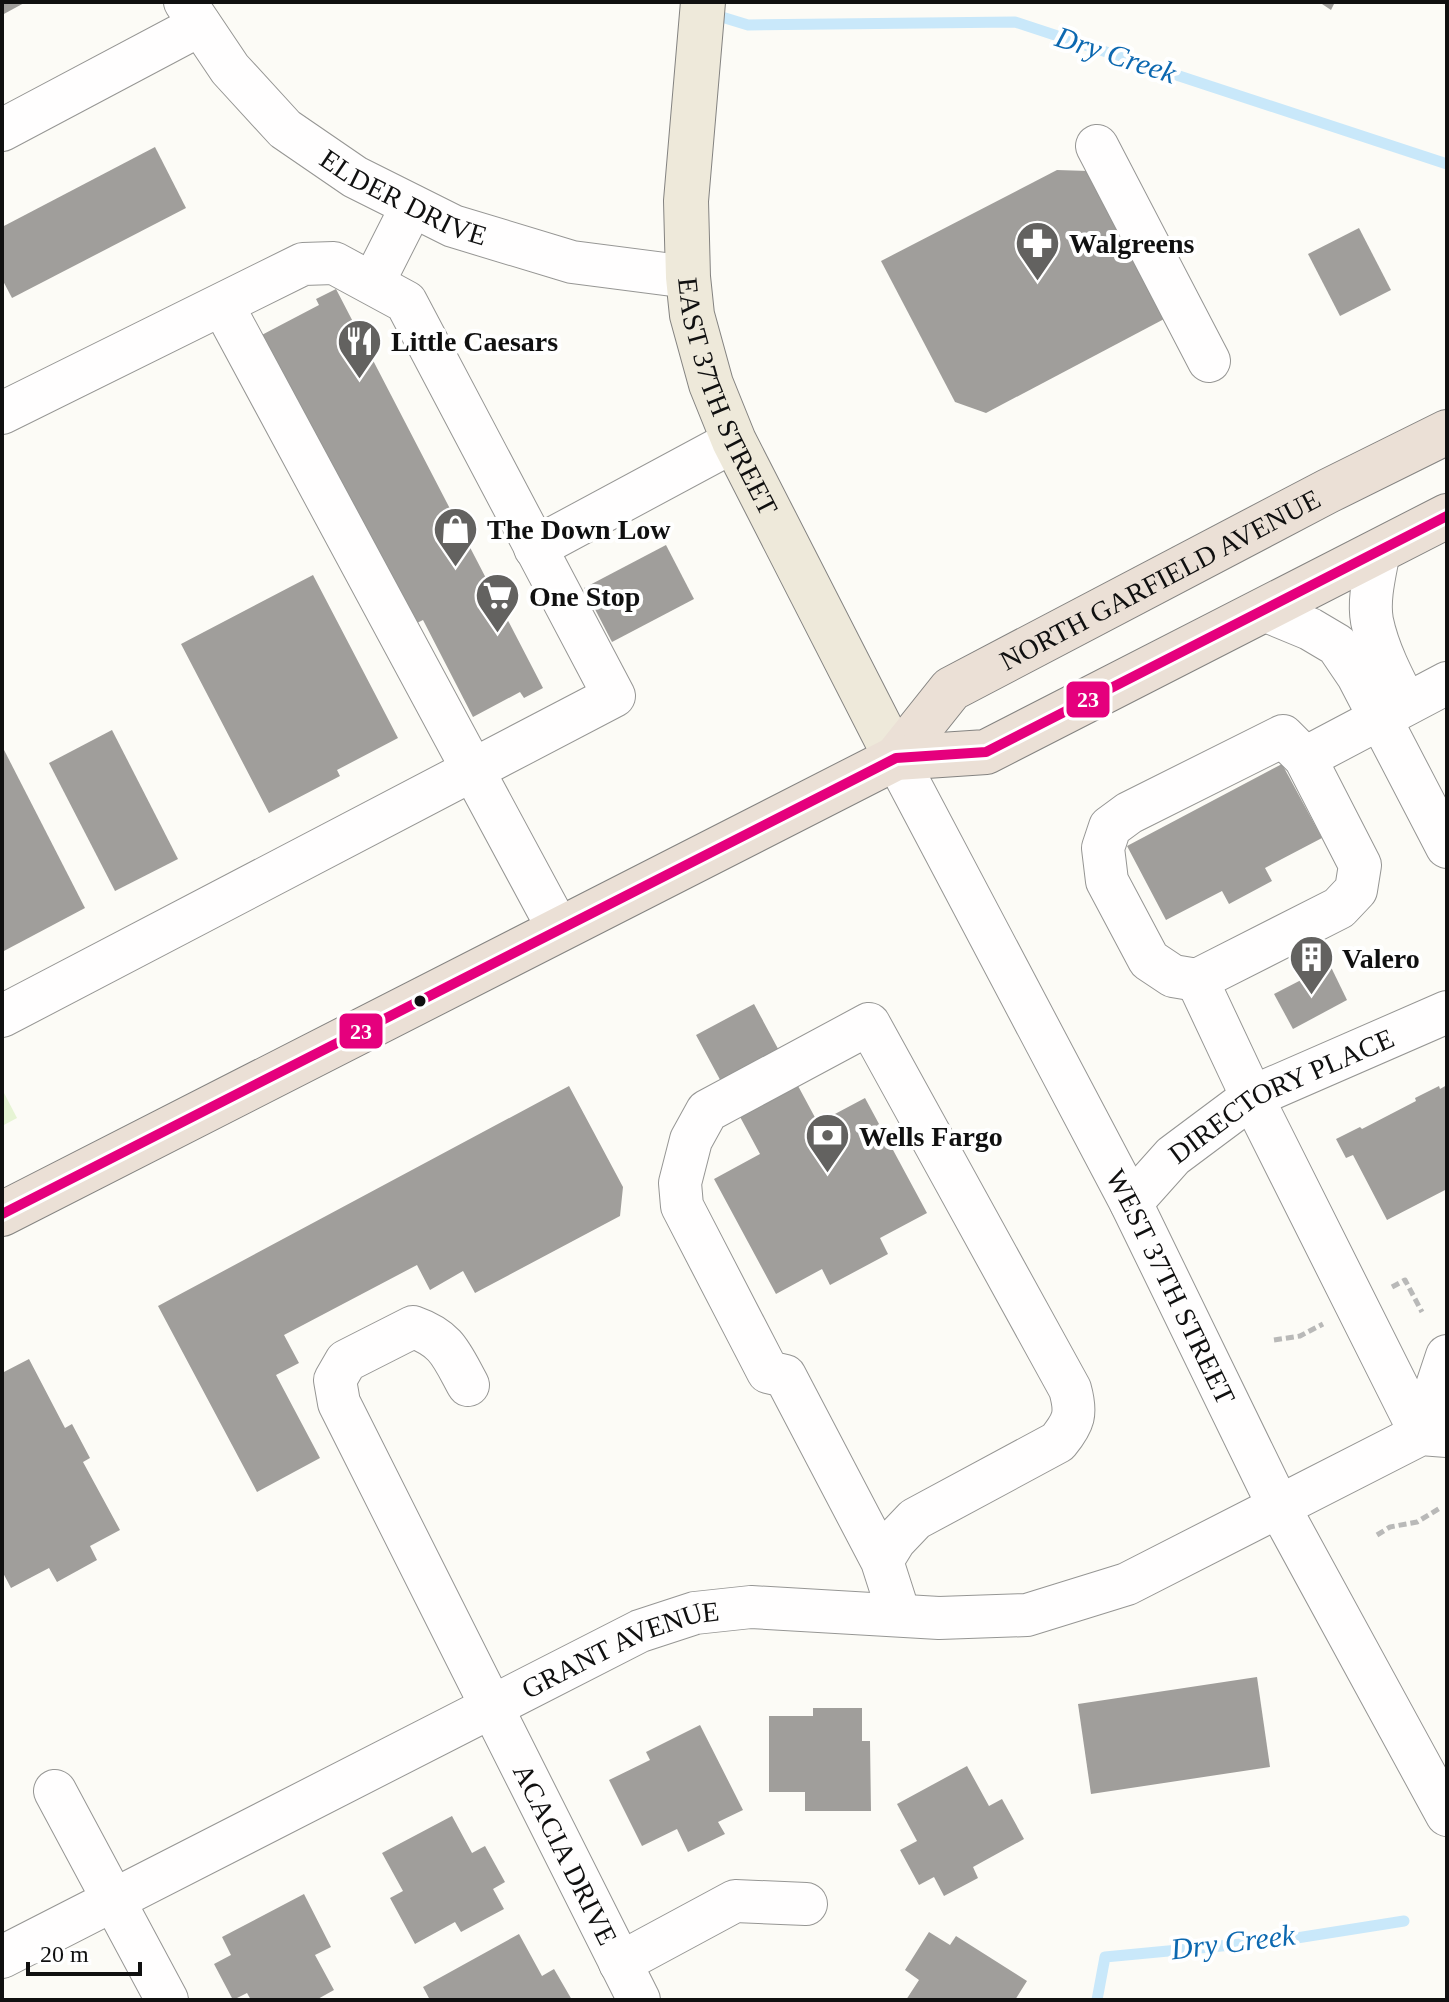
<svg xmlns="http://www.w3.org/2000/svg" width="1449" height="2002" viewBox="0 0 1449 2002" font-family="'Times New Roman',serif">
	<rect width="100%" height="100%" fill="#fcfbf6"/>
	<path fill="#e6f4d4" d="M2 1089 17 1118 2 1126Z"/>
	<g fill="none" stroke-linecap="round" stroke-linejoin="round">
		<g stroke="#c9e8fa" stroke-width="11">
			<path d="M712 14 748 25 1015 22 1447 164"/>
			<path d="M1097 2000 1105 1957 1284 1940 1404 1921"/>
		</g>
	</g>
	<g fill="#a09e9b">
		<path d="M2 2H26L2 15Z"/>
		<path d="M1319 2H1335L1331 10Z"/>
		<path d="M155 147 186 208 12 298 2 279V227Z"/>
		<path d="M1057 170 1089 171 1166 318 986 413 955 402 881 261Z"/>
		<path d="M1359 228 1391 290 1340 316 1308 254Z"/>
		<path d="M336 289 543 688 524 698 520 692 473 717 423 620 407 628 256 338 319 305 316 299Z"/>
		<path d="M666 545 694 599 612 642 584 588Z"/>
		<path d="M313 575 398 738 337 770 340 776 269 813 181 644Z"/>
		<path d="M112 730 178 859 115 891 49 763Z"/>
		<path d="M2 746 85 908 2 952Z"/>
		<path d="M1282 764 1322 838 1265 868 1272 881 1229 904 1222 891 1166 920 1127 846Z"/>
		<path d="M1330 965 1347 1000 1293 1029 1274 994Z"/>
		<path d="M754 1004 818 1123 865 1098 927 1213 880 1238 888 1254 830 1285 822 1269 776 1294 714 1179 760 1154 696 1035Z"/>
		<path d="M1447 1085V1189L1387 1220 1353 1155 1346 1158 1336 1139 1360 1127 1362 1129 1416 1101 1415 1098 1439 1086 1440 1089Z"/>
		<path d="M569 1086 623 1187 620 1216 475 1293 463 1271 430 1290 417 1265 284 1335 299 1363 276 1375 320 1458 257 1492 158 1306Z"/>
		<path d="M29 1359 65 1428 72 1424 90 1458 83 1462 120 1530 90 1546 97 1560 57 1582 49 1568 11 1588 2 1571V1373Z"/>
		<path d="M1257 1677 1270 1767 1091 1794 1078 1704Z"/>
		<path d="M813 1708H862V1741H870L871 1811H805V1792H769V1716H813Z"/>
		<path d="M700 1725 743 1810 718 1822 725 1834 688 1852 677 1829 642 1846 609 1780 650 1760 646 1752Z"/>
		<path d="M967 1766 989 1806 1002 1799 1024 1839 973 1867 978 1878 944 1896 934 1877 919 1885 900 1850 917 1841 897 1804Z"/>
		<path d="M452 1816 472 1853 485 1846 505 1882 493 1889 504 1909 461 1932 455 1922 415 1944 390 1898 403 1891 382 1853Z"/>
		<path d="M304 1894 331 1947 315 1955 334 1990 316 2000H251L247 1993 233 2000 214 1964 231 1955 222 1937Z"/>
		<path d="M929 1932 950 1945 956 1936 1027 1981 1015 2000H906L919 1980 905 1970Z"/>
		<path d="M519 1934 542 1976 554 1969 572 2000H430L423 1987Z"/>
	</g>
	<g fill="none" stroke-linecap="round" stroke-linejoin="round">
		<defs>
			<g id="minor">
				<path id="s1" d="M185 2 230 69 285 129 355 177 453 226 572 262 688 277"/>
				<path d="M2 130 200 25"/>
				<path d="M1097 146 1209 361"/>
				<path d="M373 283 412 206"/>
				<path d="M223 306 559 930"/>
				<path d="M2 413 303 264 334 263 406 302 614 696 2 1016"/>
				<path d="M535 548 734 441"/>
				<path d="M1379 551C1375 573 1368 599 1372 621 1378 650 1392 677 1406 704"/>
				<path d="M1264 610 1310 629 1337 645 1358 676 1447 847"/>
				<path d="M1283 736 1305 758 1360 865 1356 890 1339 908 1197 980 1173 976 1149 960 1107 881 1103 848 1110 827 1129 813Z"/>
				<path id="s2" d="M896 758 1131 1203 1279 1507 1447 1815"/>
				<path d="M1305 758 1447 683"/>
				<path d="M1197 980 1252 1097 1421 1434"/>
				<path id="s3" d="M1131 1203 1173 1156 1252 1097 1447 1012"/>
				<path id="s4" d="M468 1385C451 1354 447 1339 413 1327L346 1361 335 1380 339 1403 639 2000"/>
				<path d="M1421 1434 1447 1356"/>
				<path d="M882 1561 895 1540 915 1519 1058 1442C1074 1422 1077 1414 1070 1389L869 1024 707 1111 691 1140 680 1183 682 1206 768 1372 785 1376 882 1561 899 1614"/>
				<path d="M55 1791 167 2000"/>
				<path id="s5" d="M2 1957 640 1631 695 1613 751 1607 939 1618 1027 1615 1127 1584 1421 1434 1447 1436"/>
				<path d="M620 1963 735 1901 806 1904"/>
			</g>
			<g id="major">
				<path id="s6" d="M703 2 686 201 688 277 692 315 711 384 734 441 896 758"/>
			</g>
			<g id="highway">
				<path id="s7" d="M896 758 951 689 1328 491 1447 432"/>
				<path d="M2 1214 896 758 986 752 1447 516"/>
			</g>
		</defs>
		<use href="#minor" stroke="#969694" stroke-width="44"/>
		<use href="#major" stroke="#848381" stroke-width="46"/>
		<use href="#highway" stroke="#848381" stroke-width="46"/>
		<g stroke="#b9b9b8" stroke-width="5" stroke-dasharray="8 4" stroke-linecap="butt">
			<path d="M1392 1287 1405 1280 1422 1312"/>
			<path d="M1274 1340 1300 1336 1323 1324"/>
			<path d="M1377 1535 1390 1527 1417 1522 1440 1508"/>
		</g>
		<use href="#minor" stroke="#fffefe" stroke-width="42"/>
		<use href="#major" stroke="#eee9da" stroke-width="44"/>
		<use href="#highway" stroke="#ebe0d6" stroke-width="44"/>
		<defs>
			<path id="bus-1" d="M2 1214 896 758 986 752 1447 516"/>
		</defs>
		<use href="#bus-1" stroke="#fff" stroke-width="16"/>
		<use href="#bus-1" stroke="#e5007d" stroke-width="10"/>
	</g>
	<defs>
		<symbol id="pharmacy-pin" viewBox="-11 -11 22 30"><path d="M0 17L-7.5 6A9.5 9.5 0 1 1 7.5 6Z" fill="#636260" stroke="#fff"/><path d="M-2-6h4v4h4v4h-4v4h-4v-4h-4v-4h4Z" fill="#fff"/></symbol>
		<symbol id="restaurant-pin" viewBox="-11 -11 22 30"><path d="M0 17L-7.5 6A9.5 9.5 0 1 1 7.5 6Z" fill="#636260" stroke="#fff"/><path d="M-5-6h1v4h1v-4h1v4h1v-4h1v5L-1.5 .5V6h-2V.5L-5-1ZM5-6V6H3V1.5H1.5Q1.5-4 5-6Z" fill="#fff"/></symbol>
		<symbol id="shop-pin" viewBox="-11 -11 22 30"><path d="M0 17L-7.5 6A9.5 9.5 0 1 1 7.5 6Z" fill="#636260" stroke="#fff"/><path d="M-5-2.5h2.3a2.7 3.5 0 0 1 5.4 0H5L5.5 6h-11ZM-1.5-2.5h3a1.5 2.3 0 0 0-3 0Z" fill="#fff"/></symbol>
		<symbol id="supermarket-pin" viewBox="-11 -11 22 30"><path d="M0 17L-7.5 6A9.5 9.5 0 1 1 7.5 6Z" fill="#636260" stroke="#fff"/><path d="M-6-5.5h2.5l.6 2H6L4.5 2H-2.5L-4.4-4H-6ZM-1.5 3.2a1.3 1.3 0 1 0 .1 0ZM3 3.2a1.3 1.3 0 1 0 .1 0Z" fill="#fff"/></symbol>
		<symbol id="building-pin" viewBox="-11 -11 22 30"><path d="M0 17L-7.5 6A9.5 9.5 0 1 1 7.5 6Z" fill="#636260" stroke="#fff"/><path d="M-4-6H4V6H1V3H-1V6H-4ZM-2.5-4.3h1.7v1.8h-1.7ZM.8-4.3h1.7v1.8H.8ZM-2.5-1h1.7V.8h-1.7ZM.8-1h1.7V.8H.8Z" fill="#fff"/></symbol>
		<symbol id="bank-pin" viewBox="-11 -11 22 30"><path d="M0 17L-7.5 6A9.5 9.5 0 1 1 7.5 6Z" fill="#636260" stroke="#fff"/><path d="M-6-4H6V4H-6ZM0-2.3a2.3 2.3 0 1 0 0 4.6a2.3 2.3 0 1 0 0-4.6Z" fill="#fff"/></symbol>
	</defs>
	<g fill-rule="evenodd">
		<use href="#pharmacy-pin" x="1012" y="218" width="51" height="69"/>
		<use href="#restaurant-pin" x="334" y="316" width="51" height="69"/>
		<use href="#shop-pin" x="430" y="504" width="51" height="69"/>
		<use href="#supermarket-pin" x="472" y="570" width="51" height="69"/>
		<use href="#building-pin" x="1286" y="932" width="51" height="69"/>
		<use href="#bank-pin" x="802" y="1110" width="51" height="69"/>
	</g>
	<circle fill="#101010" stroke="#fff" stroke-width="3" cx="420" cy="1001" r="7"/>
	<g text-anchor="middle" stroke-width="8" stroke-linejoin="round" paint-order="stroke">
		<g font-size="28" fill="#101010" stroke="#fff">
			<text dy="10" stroke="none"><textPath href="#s1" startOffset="300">ELDER DRIVE</textPath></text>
			<text dy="10" stroke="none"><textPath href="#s6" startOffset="402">EAST 37TH STREET</textPath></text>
			<text dy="10" stroke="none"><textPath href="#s7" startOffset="324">NORTH GARFIELD AVENUE</textPath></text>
			<text dy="10" stroke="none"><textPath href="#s3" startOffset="188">DIRECTORY PLACE</textPath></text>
			<text dy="10" stroke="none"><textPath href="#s2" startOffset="596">WEST 37TH STREET</textPath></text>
			<text dy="10" stroke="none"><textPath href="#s5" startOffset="692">GRANT AVENUE</textPath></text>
			<text dy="10" stroke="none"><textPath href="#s4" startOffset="708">ACACIA DRIVE</textPath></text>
		</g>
		<g font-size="28" font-weight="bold" fill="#101010" stroke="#fff" text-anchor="start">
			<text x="1069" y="253">Walgreens</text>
			<text x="391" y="351">Little Caesars</text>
			<text x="487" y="539">The Down Low</text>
			<text x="529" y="606">One Stop</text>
			<text x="1342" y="968">Valero</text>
			<text x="859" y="1146">Wells Fargo</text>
		</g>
		<g font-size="30" font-style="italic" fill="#0c68b0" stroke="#fff">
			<text transform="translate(1116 55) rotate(18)" y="10">Dry Creek</text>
			<text transform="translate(1233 1942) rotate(-7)" y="10">Dry Creek</text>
		</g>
	</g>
	<g stroke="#fff" stroke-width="3">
		<rect x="1065" y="680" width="46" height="39" rx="8" fill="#e5007d"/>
		<rect x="338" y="1012" width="46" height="38" rx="8" fill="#e5007d"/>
	</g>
	<g font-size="22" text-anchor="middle" font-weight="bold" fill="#fff">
		<text x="1088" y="707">23</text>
		<text x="361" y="1039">23</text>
	</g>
	<rect width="1449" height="2002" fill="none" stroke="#101010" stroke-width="8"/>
	<path d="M28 1962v12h112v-12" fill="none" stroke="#101010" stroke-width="4"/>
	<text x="40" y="1962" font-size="24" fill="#101010" stroke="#ffffff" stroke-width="6" paint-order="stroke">20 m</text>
</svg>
